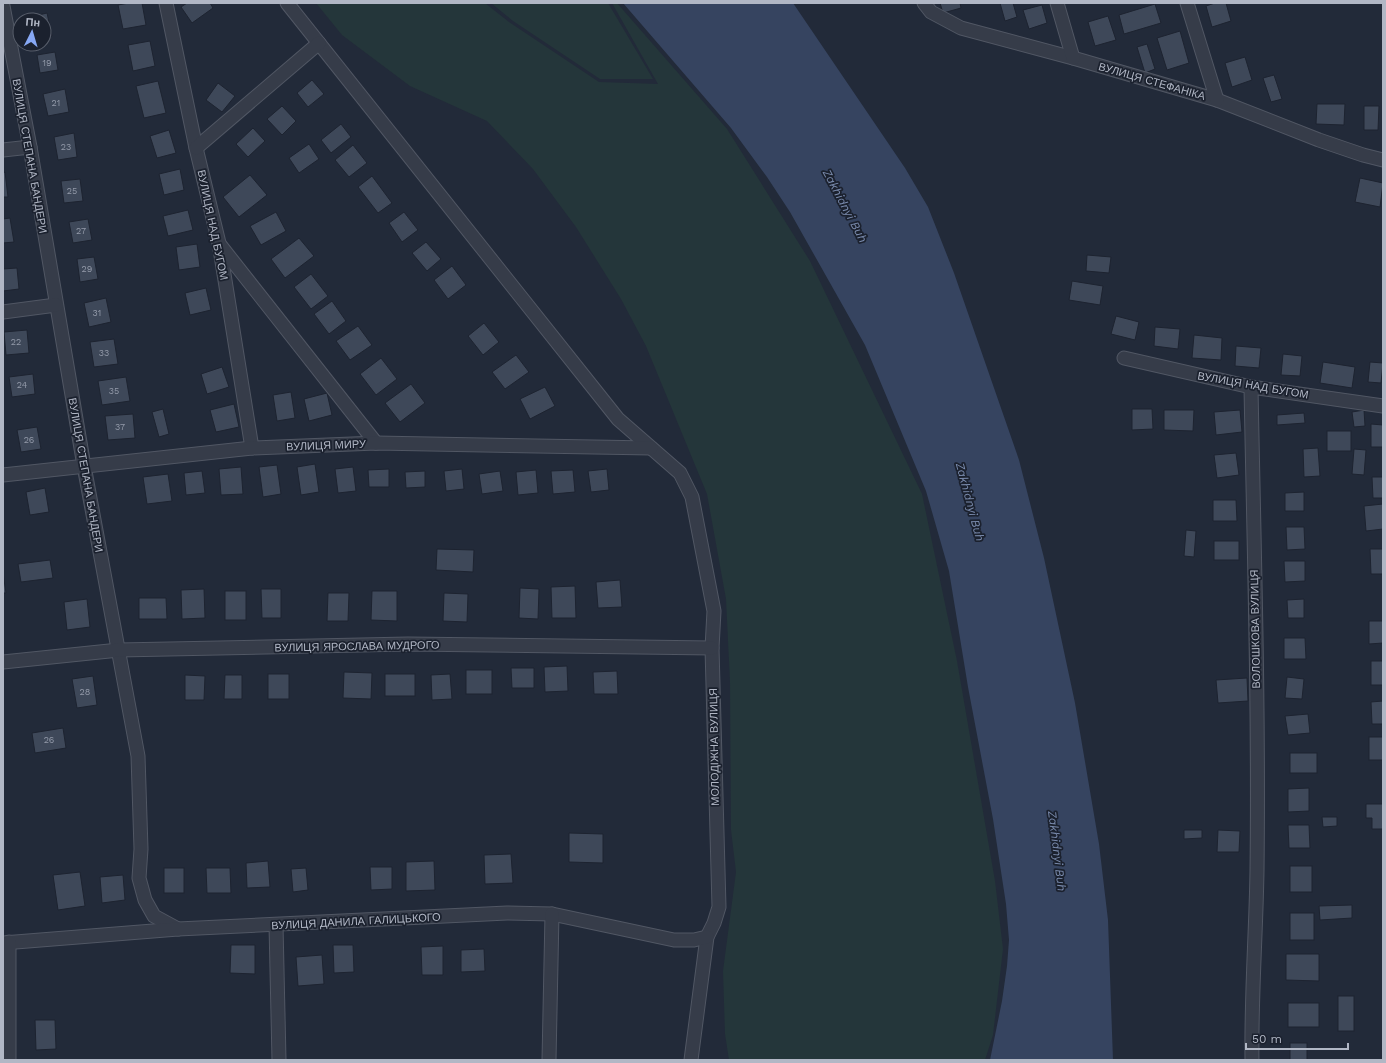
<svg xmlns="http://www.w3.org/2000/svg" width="1386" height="1063" viewBox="0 0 1386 1063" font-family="'Work Sans',sans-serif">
	<rect width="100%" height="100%" fill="#222a39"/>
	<g fill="#24363a">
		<path d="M316 3H485L509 22 599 82 658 84 612 3H617L727 129 810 261 922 494 957 661 995 881 1003 949 993 1035 985 1060H729L725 1034 723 971 736 872 731 830 730 682 726 599 707 494 646 346 621 299 576 227 533 169 487 121 410 86 342 35Z"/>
		<path d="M491 3H608L653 79H600L513 21Z"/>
	</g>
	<path fill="#364460" d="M623 3H793L905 168 928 207 954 273 1019 460 1044 558 1075 703 1099 844 1108 920 1113 1060H990L1002 1001 1007 966 1009 940 1006 904 993 819 968 687 949 571 926 491 865 345 790 212 767 177 731 128Z"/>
	<g fill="#3e4859" stroke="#1d2330">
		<path d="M129 3H142L146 25 123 29 118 5Z"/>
		<path d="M187 3H210L213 8 192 23 181 7Z"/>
		<path d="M940 3H960L961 8 943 13Z"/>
		<path d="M1000 3H1013L1017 17 1005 21Z"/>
		<path d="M1215 3H1226L1231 21 1212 27 1206 6Z"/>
		<path d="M1155 4 1161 23 1124 34 1119 15Z"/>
		<path d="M1042 5 1047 23 1029 29 1023 10Z"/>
		<path d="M47 13 52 36 44 37V20H30V17Z"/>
		<path d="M1108 16 1116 40 1095 46 1088 22Z"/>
		<path d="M1180 31 1189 63 1167 70 1157 38Z"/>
		<path d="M150 41 155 66 133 71 128 45Z"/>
		<path d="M1147 44 1155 69 1145 73 1137 47Z"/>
		<path d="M55 52 58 70 40 73 37 55Z"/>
		<path d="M1245 57 1252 80 1232 87 1225 63Z"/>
		<path d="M1274 75 1282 99 1271 102 1263 78Z"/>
		<path d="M312 80 324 94 308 107 297 93Z"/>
		<path d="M158 81 166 113 144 118 136 86Z"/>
		<path d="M218 83 235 96 222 112 206 100Z"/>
		<path d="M65 89 69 112 48 116 43 94Z"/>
		<path d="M1317 104H1345L1344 125 1316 124Z"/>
		<path d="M282 106 296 121 282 135 267 119Z"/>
		<path d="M1364 106H1379L1378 130H1364Z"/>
		<path d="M341 124 351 137 331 153 321 140Z"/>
		<path d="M253 128 265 141 248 157 236 144Z"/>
		<path d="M169 130 176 153 157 158 150 136Z"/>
		<path d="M74 133 77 157 58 160 54 137Z"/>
		<path d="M309 144 319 159 299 173 289 158Z"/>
		<path d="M353 145 367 163 349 177 335 160Z"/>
		<path d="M180 169 184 190 164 195 159 174Z"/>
		<path d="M5 172 8 197H3V173Z"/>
		<path d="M250 175 267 195 239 217 223 197Z"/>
		<path d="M372 176 392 203 378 213 358 187Z"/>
		<path d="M1360 178 1383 183 1380 207 1355 202Z"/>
		<path d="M80 179 83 201 64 203 61 181Z"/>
		<path d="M188 210 193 230 168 236 163 216Z"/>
		<path d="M276 212 286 231 261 245 250 226Z"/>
		<path d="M404 212 418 230 402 242 389 223Z"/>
		<path d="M10 218 14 242 3 243V219Z"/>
		<path d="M88 219 92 240 73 243 69 222Z"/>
		<path d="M299 238 314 256 285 278 271 259Z"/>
		<path d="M426 242 441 259 427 271 412 253Z"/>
		<path d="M197 244 200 267 179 270 176 247Z"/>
		<path d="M1087 255 1111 257 1109 273 1086 271Z"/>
		<path d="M94 257 98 279 80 282 77 259Z"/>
		<path d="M452 266 466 285 448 299 434 280Z"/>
		<path d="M17 268 19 289 3 291V269Z"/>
		<path d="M311 274 328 296 311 309 294 287Z"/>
		<path d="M1072 281 1103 286 1100 305 1069 300Z"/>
		<path d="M206 288 211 310 190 315 185 293Z"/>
		<path d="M106 298 111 322 89 327 84 303Z"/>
		<path d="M332 301 346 321 329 334 314 314Z"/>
		<path d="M1116 316 1139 322 1135 340 1111 334Z"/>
		<path d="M484 323 499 342 483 355 468 336Z"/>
		<path d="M358 326 372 345 350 360 336 341Z"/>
		<path d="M1155 327 1180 329 1178 349 1154 346Z"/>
		<path d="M27 330 29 353 6 355 4 332Z"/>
		<path d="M1194 335 1222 338 1221 360 1192 358Z"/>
		<path d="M114 339 118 364 94 367 90 342Z"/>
		<path d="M1236 346 1261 348 1259 368 1235 366Z"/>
		<path d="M1283 354 1302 356 1300 376 1281 375Z"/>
		<path d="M516 355 529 372 505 389 492 372Z"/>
		<path d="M381 358 397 379 376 395 360 374Z"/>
		<path d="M1323 362 1355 367 1352 388 1320 383Z"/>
		<path d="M1370 362 1383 363 1381 383 1368 382Z"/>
		<path d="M222 367 229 387 207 394 201 374Z"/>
		<path d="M33 374 35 394 12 397 9 377Z"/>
		<path d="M126 377 130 401 102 405 98 381Z"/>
		<path d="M411 384 425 403 400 422 385 403Z"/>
		<path d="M545 387 555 406 530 419 520 399Z"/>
		<path d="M291 392 295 418 277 421 273 395Z"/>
		<path d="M327 393 332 415 309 421 304 399Z"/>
		<path d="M234 404 239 427 216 432 210 410Z"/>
		<path d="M163 409 169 434 159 437 152 412Z"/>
		<path d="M1132 409H1152L1153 429 1132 430Z"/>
		<path d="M1164 410H1194L1193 431 1164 430Z"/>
		<path d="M1240 410 1242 432 1216 435 1214 412Z"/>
		<path d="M1364 410 1365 426 1354 427 1352 412Z"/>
		<path d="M1304 413 1305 423 1277 425V415Z"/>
		<path d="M133 414 135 438 108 440 105 416Z"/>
		<path d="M1371 424 1383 425V447H1371Z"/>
		<path d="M37 427 41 449 21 452 17 430Z"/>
		<rect x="1327" y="431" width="24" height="20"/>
		<path d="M1318 448 1320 476 1304 477 1303 449Z"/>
		<path d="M1354 449 1366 450 1364 475 1352 474Z"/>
		<path d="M1236 453 1239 475 1217 478 1214 455Z"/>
		<path d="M315 464 319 492 301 495 297 467Z"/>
		<path d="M277 465 281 494 263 497 259 467Z"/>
		<path d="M241 467 243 494 221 495 219 469Z"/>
		<path d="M353 467 356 491 338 493 335 469Z"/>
		<path d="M389 469V487H369L368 470Z"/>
		<path d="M462 469 464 489 446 491 444 471Z"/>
		<path d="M607 469 609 490 591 492 588 471Z"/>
		<path d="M536 470 538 493 518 495 516 472Z"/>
		<path d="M573 470 575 492 553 494 551 471Z"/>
		<path d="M202 471 205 493 186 495 184 473Z"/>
		<path d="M425 471V487L406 488 405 472Z"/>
		<path d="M500 471 503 491 482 494 479 474Z"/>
		<path d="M168 474 172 501 147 504 143 477Z"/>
		<path d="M1372 477H1383V498H1373Z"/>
		<path d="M45 488 49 512 30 515 26 492Z"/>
		<path d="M1304 492V511H1285V493Z"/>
		<path d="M1213 500H1236L1237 521H1213Z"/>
		<path d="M1383 504V529L1366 531 1364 506Z"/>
		<path d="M1286 527H1304L1305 549 1287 550Z"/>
		<path d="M1186 530 1196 531 1194 557 1184 556Z"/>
		<rect x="1214" y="541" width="25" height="19"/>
		<path d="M437 549 474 550 473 572 436 570Z"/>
		<path d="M1370 549H1383V574H1371Z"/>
		<path d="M50 560 53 578 21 582 18 564Z"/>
		<path d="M1284 561H1305V581L1285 582Z"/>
		<path d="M3 573 6 593H3Z"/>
		<path d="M620 580 622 607 598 608 596 582Z"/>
		<path d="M575 586 576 618H552L551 587Z"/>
		<path d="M520 588 539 589 538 619 519 618Z"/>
		<path d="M204 589 205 618 182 619 181 590Z"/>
		<path d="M261 589H281V618H262Z"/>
		<rect x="225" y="591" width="21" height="29"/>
		<path d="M372 591H397V621L371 620Z"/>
		<path d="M328 593H349L348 621H327Z"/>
		<path d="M444 593 468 594 467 622 443 621Z"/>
		<path d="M139 598H166L167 619H139Z"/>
		<path d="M87 599 90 627 67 630 64 602Z"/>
		<path d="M1304 599V618H1288L1287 600Z"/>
		<path d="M1369 621H1383V643L1369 644Z"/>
		<path d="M1284 638H1305L1306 659H1284Z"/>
		<rect x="1371" y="661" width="12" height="24"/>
		<path d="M567 666 568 691 545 692 544 667Z"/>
		<path d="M511 668H534V688H512Z"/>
		<rect x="466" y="670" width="26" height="24"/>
		<path d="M617 671 618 694H594L593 672Z"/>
		<path d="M344 672 372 673 371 699 343 698Z"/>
		<rect x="268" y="674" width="21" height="25"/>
		<rect x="385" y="674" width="30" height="22"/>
		<path d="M450 674 452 699 432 700 431 675Z"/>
		<path d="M185 675 205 676 204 700H185Z"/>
		<path d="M225 675H242V699H224Z"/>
		<path d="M93 676 97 705 77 708 72 679Z"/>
		<path d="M1287 677 1304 679 1302 699 1285 698Z"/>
		<path d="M1247 678 1248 701 1218 703 1216 680Z"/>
		<path d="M1383 701V724H1372L1371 702Z"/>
		<path d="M1308 714 1310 733 1288 735 1285 716Z"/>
		<path d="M63 728 66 748 35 753 32 733Z"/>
		<rect x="1369" y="737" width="14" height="23"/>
		<rect x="1290" y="753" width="27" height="20"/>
		<path d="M1309 788V811L1288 812V789Z"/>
		<path d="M1366 804H1383V829H1372V818H1366Z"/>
		<path d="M1322 817H1337V826L1323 827Z"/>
		<path d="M1288 825H1309L1310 848H1289Z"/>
		<path d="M1184 830H1202V838L1184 839Z"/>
		<path d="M1218 830 1240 831 1239 852H1217Z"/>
		<path d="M569 833 603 834V863L569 862Z"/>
		<path d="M511 854 513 883 485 884 484 855Z"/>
		<path d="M268 861 270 887 247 888 246 863Z"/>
		<path d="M434 861 435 890 406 891V862Z"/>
		<rect x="1290" y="866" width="22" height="26"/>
		<path d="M370 867H392V889L371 890Z"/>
		<rect x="164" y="868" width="20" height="25"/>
		<path d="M206 868H230L231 893H207Z"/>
		<path d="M306 868 308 890 293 892 291 869Z"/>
		<path d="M80 872 85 906 58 910 53 875Z"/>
		<path d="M123 875 125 900 102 903 100 877Z"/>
		<path d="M1352 905V918L1320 920 1319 906Z"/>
		<rect x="1290" y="913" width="24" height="27"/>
		<path d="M231 945H255V974L230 973Z"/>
		<path d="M333 945H353L354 972 334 973Z"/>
		<path d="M443 946V975H422L421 947Z"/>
		<path d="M484 949 485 971 461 972V950Z"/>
		<path d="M1286 954H1319V981L1286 980Z"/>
		<path d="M322 955 324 984 298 986 296 957Z"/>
		<rect x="1338" y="996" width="16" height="35"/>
		<rect x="1288" y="1003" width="31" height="24"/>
		<path d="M35 1020H55L56 1049 36 1050Z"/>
		<rect x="1290" y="1043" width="17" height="17"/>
	</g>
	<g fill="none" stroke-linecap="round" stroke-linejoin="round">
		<defs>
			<g id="street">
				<path d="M166 3 196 148 219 243 252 448"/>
				<path d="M287 3 618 419 680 473 692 497 714 611 712 648 719 907 714 923 707 937 691 1060"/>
				<path d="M924 3 931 12 961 28 1073 58 1217 100 1319 140 1363 155 1383 160"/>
				<path d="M1057 3 1073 58"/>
				<path d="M1187 3 1217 100"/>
				<path d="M3 6 30 147 84 466 138 756 141 849 139 878 145 900 154 916 178 929"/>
				<path d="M196 148 319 43"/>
				<path d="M3 150 30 147"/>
				<path d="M220 245 376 443"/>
				<path d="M3 312 56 305"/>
				<path d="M1124 358 1251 387 1383 406"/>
				<path d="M1251 387C1254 548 1259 709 1257 871 1256 934 1251 997 1252 1060"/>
				<path d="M3 475 252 448 376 443 651 448"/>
				<path d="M3 662 119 650 408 644 712 648"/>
				<path d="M276 925 279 1060"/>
				<path d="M3 943 178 929 507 913 552 914 674 940H694L707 937"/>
				<path d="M9 1060V942"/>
				<path d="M549 1060 552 914"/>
			</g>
		</defs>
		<use href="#street" stroke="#515764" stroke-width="15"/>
		<use href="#street" stroke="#363c49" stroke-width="13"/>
	</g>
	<g text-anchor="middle" stroke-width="3.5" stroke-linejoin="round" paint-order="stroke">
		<g font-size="9" fill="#949baa">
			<text x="47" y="66">19</text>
			<text x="56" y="106">21</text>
			<text x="66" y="150">23</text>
			<text x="72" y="194">25</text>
			<text x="81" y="234">27</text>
			<text x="87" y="272">29</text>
			<text x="97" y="316">31</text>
			<text x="16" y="345">22</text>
			<text x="104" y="356">33</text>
			<text x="22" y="388">24</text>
			<text x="114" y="394">35</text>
			<text x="120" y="430">37</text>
			<text x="29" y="443">26</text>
			<text x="85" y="695">28</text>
			<text x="49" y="743">26</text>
		</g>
		<g font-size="11" fill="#b1b7c5" stroke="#1b212e">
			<text transform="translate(1152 81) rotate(16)" y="4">ВУЛИЦЯ СТЕФАНІКА</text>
			<text transform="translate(30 156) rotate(80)" y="4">ВУЛИЦЯ СТЕПАНА БАНДЕРИ</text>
			<text transform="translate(213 225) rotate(78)" y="4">ВУЛИЦЯ НАД БУГОМ</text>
			<text transform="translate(1253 385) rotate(10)" y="4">ВУЛИЦЯ НАД БУГОМ</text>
			<text transform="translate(326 445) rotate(-2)" y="4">ВУЛИЦЯ МИРУ</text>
			<text transform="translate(86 475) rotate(80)" y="4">ВУЛИЦЯ СТЕПАНА БАНДЕРИ</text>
			<text transform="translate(1255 629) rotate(-91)" y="4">ВОЛОШКОВА ВУЛИЦЯ</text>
			<text transform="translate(357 646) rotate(-1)" y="4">ВУЛИЦЯ ЯРОСЛАВА МУДРОГО</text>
			<text transform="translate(714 747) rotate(-91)" y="4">МОЛОДІЖНА ВУЛИЦЯ</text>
			<text transform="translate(356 921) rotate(-3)" y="4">ВУЛИЦЯ ДАНИЛА ГАЛИЦЬКОГО</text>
		</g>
		<g font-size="12" font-style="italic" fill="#7a8bad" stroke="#1b212e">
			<text transform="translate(845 206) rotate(62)" y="4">Zakhidnyi Buh</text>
			<text transform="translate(970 502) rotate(75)" y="4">Zakhidnyi Buh</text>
			<text transform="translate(1057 851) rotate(83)" y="4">Zakhidnyi Buh</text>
		</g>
	</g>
	<rect width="1386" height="1063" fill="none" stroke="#b1b7c5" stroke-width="8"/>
	<g transform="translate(32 32) rotate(5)"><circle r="19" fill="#1b212e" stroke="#575d6a"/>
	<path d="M0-3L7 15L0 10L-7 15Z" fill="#87a8f4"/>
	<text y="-6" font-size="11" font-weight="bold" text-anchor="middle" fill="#b1b7c5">Пн</text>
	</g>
	<path d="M1246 1043v6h102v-6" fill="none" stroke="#b1b7c5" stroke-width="2"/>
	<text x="1252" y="1043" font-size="12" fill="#b1b7c5" stroke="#1b212e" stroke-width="3" paint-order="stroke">50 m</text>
</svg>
